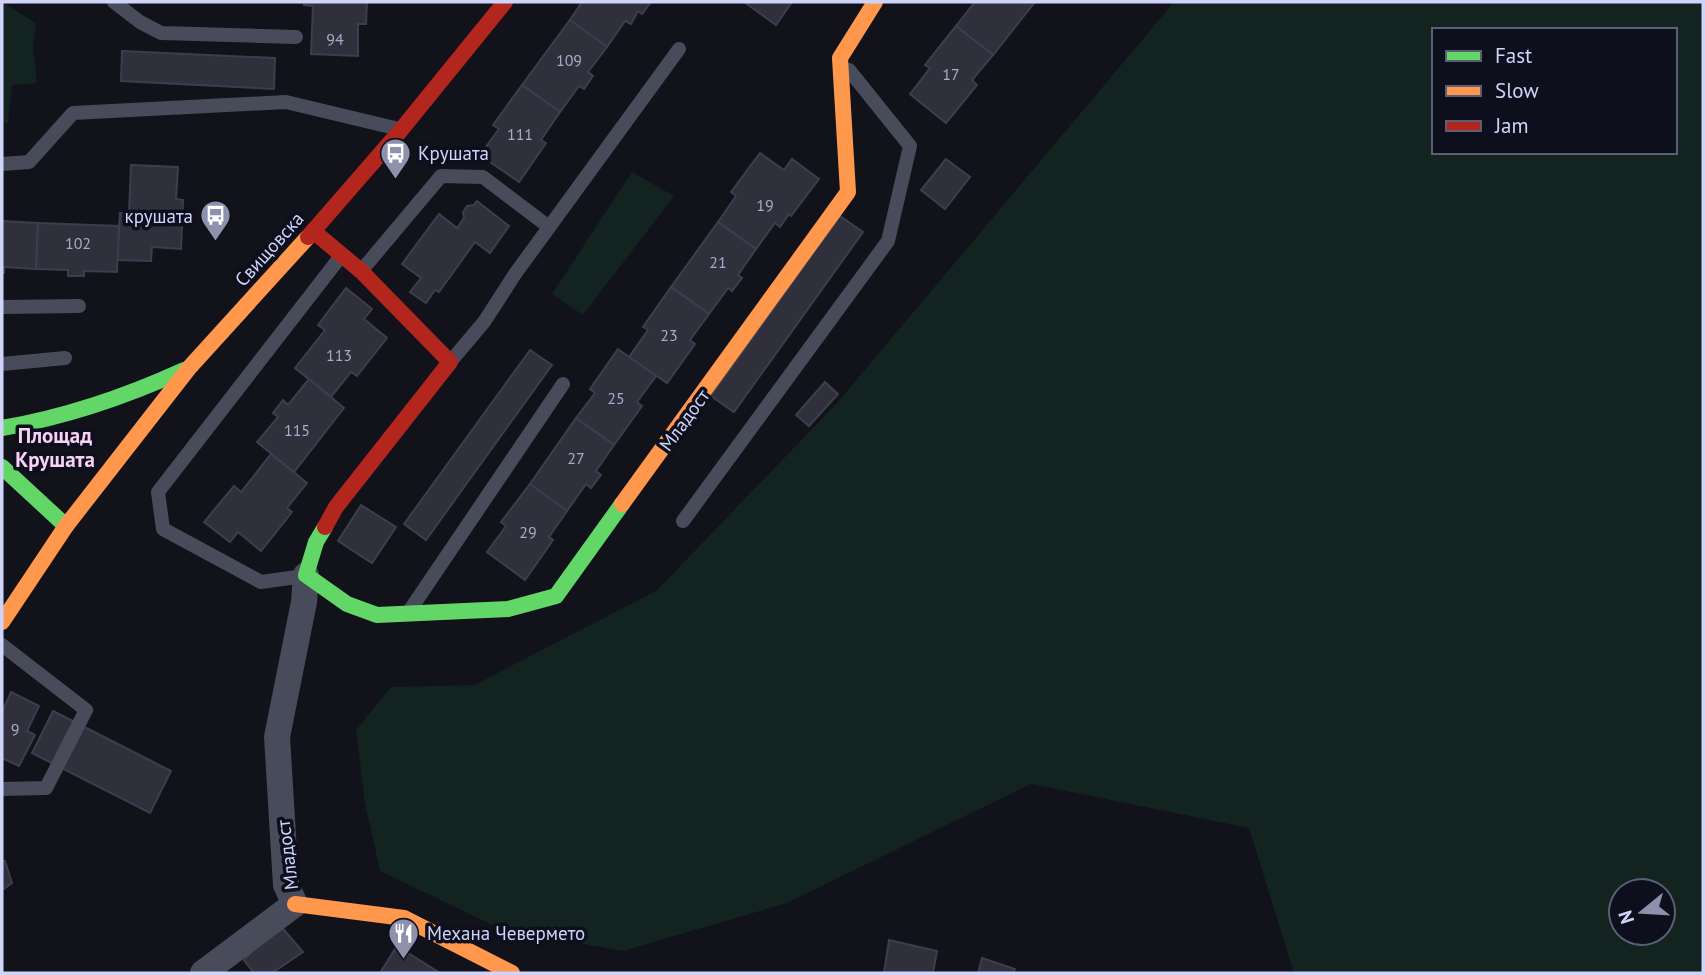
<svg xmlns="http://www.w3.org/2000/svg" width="1705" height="975" viewBox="0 0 1705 975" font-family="'PT Sans',sans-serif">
	<rect width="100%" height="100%" fill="#12121a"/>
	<g fill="#122320" fill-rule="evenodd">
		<path d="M2 2 36 23 33 47 37 83 12 85 8 123H2Z"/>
		<path d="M1174 2H1703V973H1294L1249 828 1031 784 787 903 623 951 501 929 380 871 365 803 356 730 391 687 474 685 656 591 837 403ZM1434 30H1675V152H1434ZM1621 891H1663V933H1621Z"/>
		<path d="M632 172 674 196 583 315 552 294Z"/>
	</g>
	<g fill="#2f303c" stroke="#3c3e4d" stroke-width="2">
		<path d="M304 2H367L366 24H358V56L311 54 313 6 304 5Z"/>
		<path d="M582 2H651L642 14 638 11 631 24 625 21 607 47 570 20Z"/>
		<path d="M744 2H792L776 25Z"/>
		<path d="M975 2H1035L993 55 956 26Z"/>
		<path d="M570 20 607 47 588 72 593 76 584 89 579 86 560 112 522 85Z"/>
		<path d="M956 26 993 55 972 80 977 85 946 123 910 94 930 68 925 65Z"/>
		<path d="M122 51 275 58 274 89 121 81Z"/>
		<path d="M522 85 560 112 541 140 546 143 519 182 480 155 499 129 493 125Z"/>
		<path d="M760 153 784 170 792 159 819 179 791 216 789 214 780 227 775 223 756 249 718 222 736 196 731 192Z"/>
		<path d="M946 159 970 177 945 209 921 190Z"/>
		<path d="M131 165 178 167 176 199 183 200 181 249 152 247 151 261 117 260 120 213H129Z"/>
		<path d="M477 201 509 226 490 253 475 242 439 292 435 290 426 303 410 292 421 278 402 264 439 214 457 228 464 218 463 212 467 206 474 205Z"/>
		<path d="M840 216 863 232 734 412 711 396Z"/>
		<path d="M2 221 38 223 36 269 4 267V273H2Z"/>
		<path d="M718 222 756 249 738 275 742 278 732 291 728 288 709 314 671 287Z"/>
		<path d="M38 223 119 226 117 272 84 271V276H68V270L36 269Z"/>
		<path d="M671 287 709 314 690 340 695 344 667 383 629 357 648 330 643 327Z"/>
		<path d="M346 288 372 309 364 319 387 338 357 376 351 372 331 397 295 368 325 330 318 325Z"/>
		<path d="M618 349 656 376 637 402 642 406 614 445 576 418 595 393 590 389Z"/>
		<path d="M530 350 552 365 426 540 404 524Z"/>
		<path d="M309 379 344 408 294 472 257 442 278 417 273 413 283 400 288 405Z"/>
		<path d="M825 382 838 394 809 426 796 415Z"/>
		<path d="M576 418 614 445 596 471 601 475 591 488 586 484 567 511 530 484Z"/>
		<path d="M271 454 307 483 287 508 292 512 261 551 238 532 230 542 204 522 234 486 241 492Z"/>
		<path d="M530 484 567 511 549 537 553 540 525 580 487 552 506 526 501 522Z"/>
		<path d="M361 505 396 527 372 563 338 541Z"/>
		<path d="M11 692 39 706 27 731 35 735 19 766 2 758V712Z"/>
		<path d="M53 711 171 771 150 813 32 753Z"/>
		<path d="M2 861H5L12 883 2 890Z"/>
		<path d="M279 924 303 952 272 973H254L244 960Z"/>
		<path d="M889 940 937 951 933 973H884Z"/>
		<path d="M397 946 440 973H380Z"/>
		<path d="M982 958 1015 969 1013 973H978Z"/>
	</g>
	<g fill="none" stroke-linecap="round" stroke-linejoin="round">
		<g stroke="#484b59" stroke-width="14">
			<path d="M114 2 140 22 161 33 296 37"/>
			<path d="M2 164 29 162 73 113 286 102 399 129"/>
			<path d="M362 270 441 176 483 177 549 227"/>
			<path d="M2 307 79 306"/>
			<path d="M451 361 484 322 515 274 679 49"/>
			<path d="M2 364 65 358"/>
			<path d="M683 521 888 241 910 146 849 70"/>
			<path d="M304 576 261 582 163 529 158 492 341 256"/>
			<path d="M410 610 563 384"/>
			<path d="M2 645 86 710 46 788 2 789"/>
		</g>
		<path stroke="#484b59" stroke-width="26" d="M203 973 295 904 286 885 277 737 304 602 306 575"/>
		<g stroke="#63d668" stroke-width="16">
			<path d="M2 428C66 417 125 397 184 370"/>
			<path d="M2 467 66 526"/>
			<path d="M325 527 316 542 306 575 347 604 377 615 508 609 556 596 622 504"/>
		</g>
		<g stroke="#ff974d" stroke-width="16">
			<path d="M622 504 848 192 840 58 875 2"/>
			<path d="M2 622 66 526 189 368 308 237"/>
			<path d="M295 904 404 918 512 973"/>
		</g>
		<g stroke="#b3261e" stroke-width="16">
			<path d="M313 231 361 271 450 362 336 507 325 527"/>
			<path d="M308 237 401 130 505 2"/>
		</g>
	</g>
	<defs>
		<symbol id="bus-pin" viewBox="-11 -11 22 30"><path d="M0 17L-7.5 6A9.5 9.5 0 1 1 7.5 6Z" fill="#8d91ac" stroke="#0e0f1d"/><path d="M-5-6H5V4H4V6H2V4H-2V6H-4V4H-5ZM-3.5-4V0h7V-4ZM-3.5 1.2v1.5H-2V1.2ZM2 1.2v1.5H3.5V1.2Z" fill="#fff"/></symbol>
		<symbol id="restaurant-pin" viewBox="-11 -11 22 30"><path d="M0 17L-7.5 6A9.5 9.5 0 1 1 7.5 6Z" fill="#8d91ac" stroke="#0e0f1d"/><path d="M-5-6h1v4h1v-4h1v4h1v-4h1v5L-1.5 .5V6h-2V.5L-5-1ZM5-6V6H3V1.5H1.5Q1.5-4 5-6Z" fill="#fff"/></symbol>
	</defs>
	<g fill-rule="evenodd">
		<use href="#bus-pin" x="378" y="136" width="35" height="47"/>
		<use href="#bus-pin" x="198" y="198" width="35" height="47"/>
		<use href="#restaurant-pin" x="386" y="916" width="35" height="47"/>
	</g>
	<g text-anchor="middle" stroke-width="7" stroke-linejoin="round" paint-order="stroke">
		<g font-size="16" fill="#a7acca">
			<text x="335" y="45">94</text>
			<text x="569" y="66">109</text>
			<text x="951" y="80">17</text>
			<text x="520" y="140">111</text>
			<text x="765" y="211">19</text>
			<text x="78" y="249">102</text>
			<text x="718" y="268">21</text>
			<text x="669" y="341">23</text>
			<text x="339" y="361">113</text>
			<text x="616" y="404">25</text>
			<text x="297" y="436">115</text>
			<text x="576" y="464">27</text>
			<text x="528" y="538">29</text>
			<text x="15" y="735">9</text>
		</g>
		<g font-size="19" fill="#cfd5fa" stroke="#0e0f1d" text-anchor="start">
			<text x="418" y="160">Крушата</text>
			<text x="193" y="223" text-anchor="end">крушата</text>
			<text x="427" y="940">Механа Чевермето</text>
		</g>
		<g font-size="19" fill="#cfd5fa" stroke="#0e0f1d">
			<text transform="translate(269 249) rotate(-48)" y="7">Свищовска</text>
			<text transform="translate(684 420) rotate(-54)" y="7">Младост</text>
			<text transform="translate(287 855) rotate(-97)" y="7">Младост</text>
		</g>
		<g font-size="21" font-weight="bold" fill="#fad1f5" stroke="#0e0f1d">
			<text x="55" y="443">Площад<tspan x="55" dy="24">Крушата</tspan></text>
		</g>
	</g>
	<rect width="1705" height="975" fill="none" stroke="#cfd5fa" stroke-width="7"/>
	<rect x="1432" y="28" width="245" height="126" fill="#0e0f1d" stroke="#5b5e75" stroke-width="2"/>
	<rect x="1446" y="51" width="35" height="10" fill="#63d668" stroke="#5b5e75" stroke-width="2"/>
	<text x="1495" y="63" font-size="21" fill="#cfd5fa">Fast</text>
	<rect x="1446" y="86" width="35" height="10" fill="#ff974d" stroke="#5b5e75" stroke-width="2"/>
	<text x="1495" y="98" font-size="21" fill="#cfd5fa">Slow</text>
	<rect x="1446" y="121" width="35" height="10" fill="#b3261e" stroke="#5b5e75" stroke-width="2"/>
	<text x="1495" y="133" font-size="21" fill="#cfd5fa">Jam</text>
	<g transform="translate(1642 912) rotate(252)"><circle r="33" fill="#0e0f1d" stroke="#5b5e75" stroke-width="2"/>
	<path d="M0-5L12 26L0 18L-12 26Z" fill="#8d91ac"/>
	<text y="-10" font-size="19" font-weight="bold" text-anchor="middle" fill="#cfd5fa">N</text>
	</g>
</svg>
